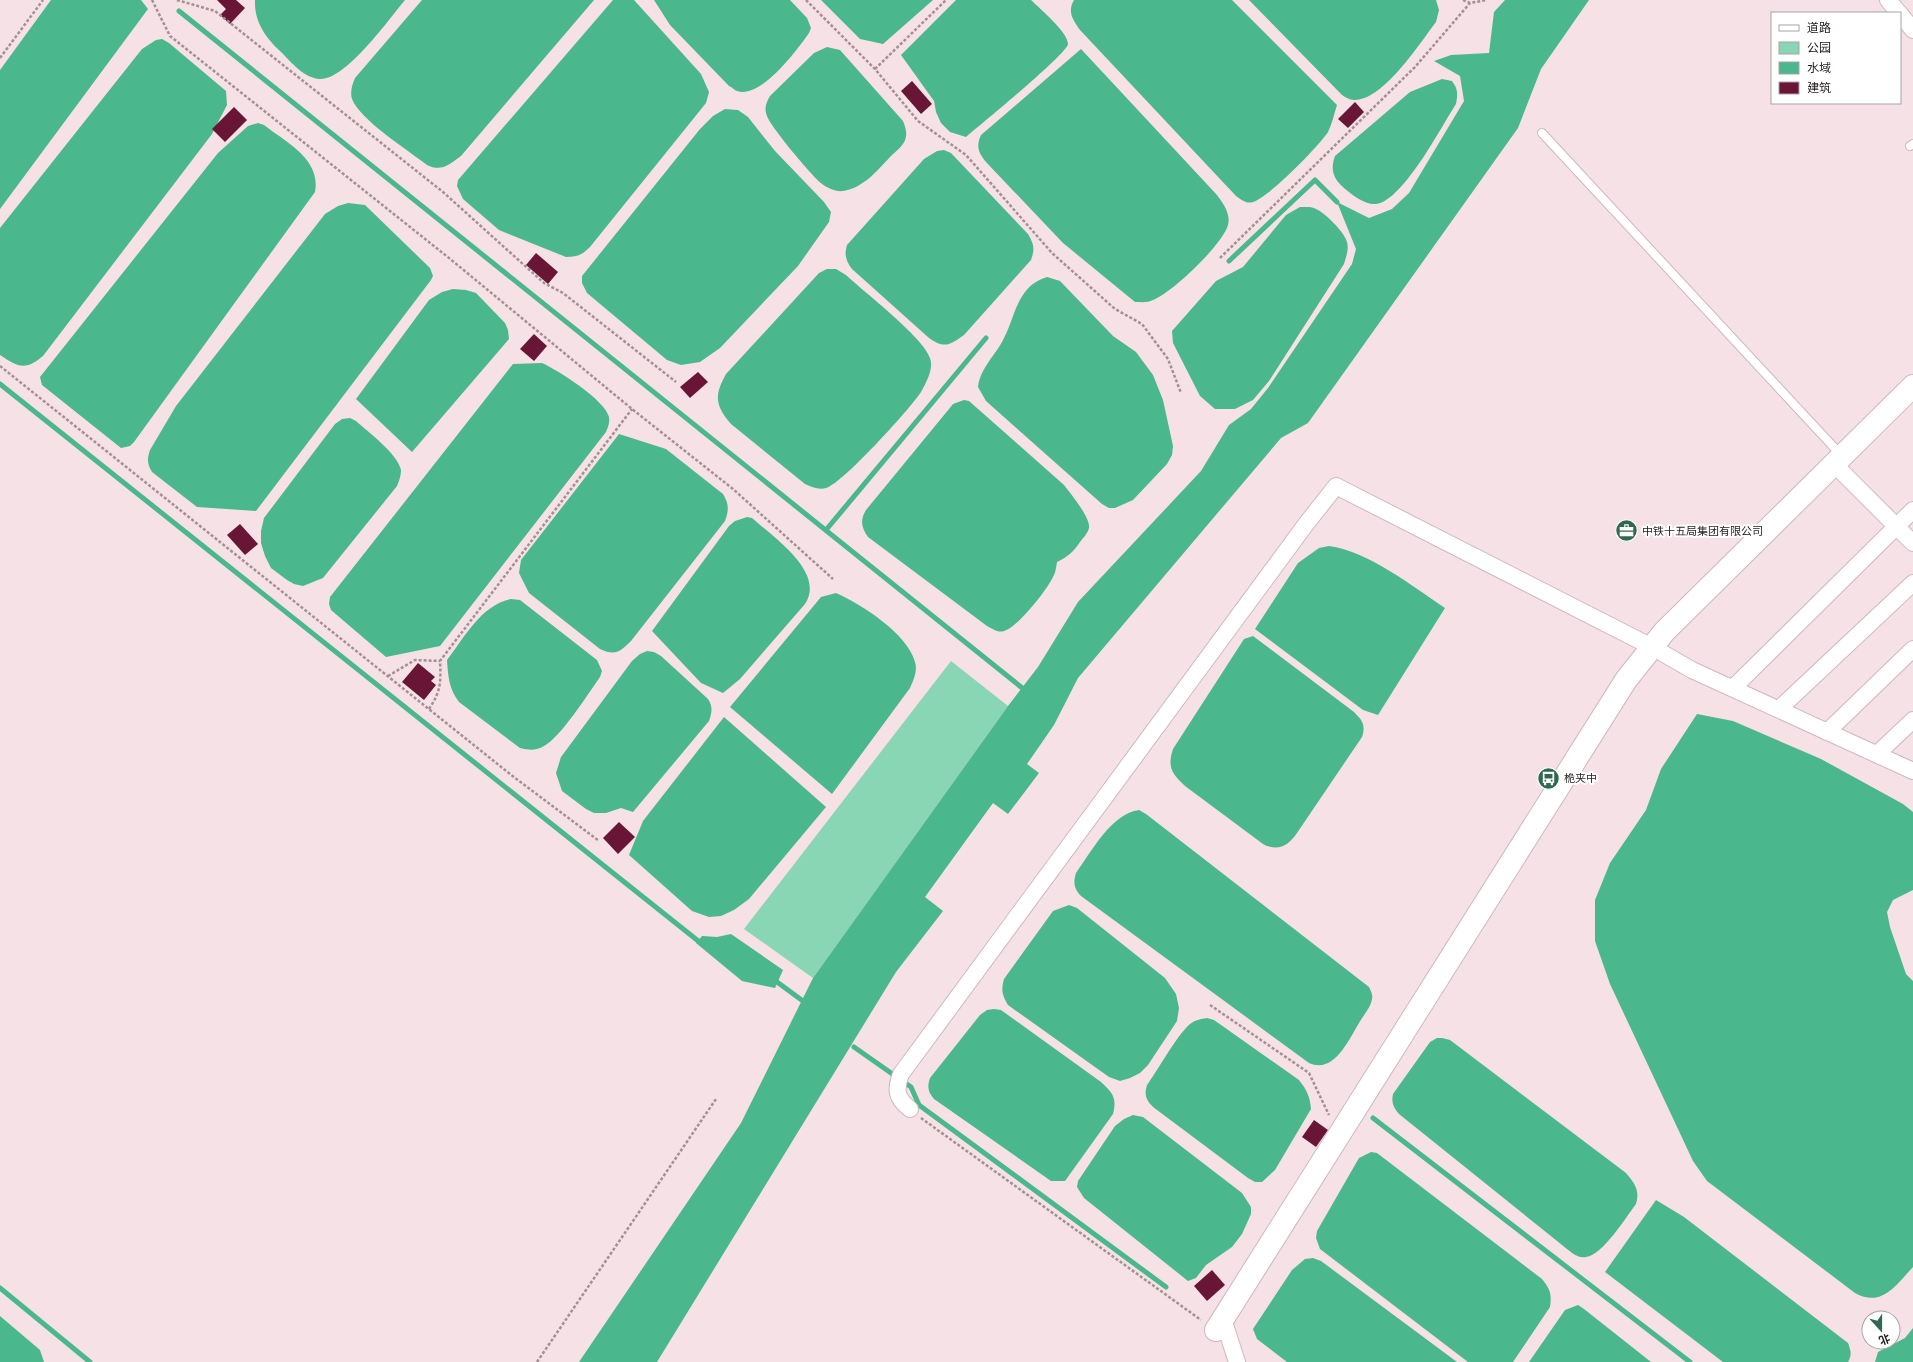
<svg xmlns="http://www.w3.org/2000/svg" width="1913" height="1362" viewBox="0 0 1913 1362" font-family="Commissioner,'Noto Sans SC',sans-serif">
	<rect width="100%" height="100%" fill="#f6e1e6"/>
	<path fill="#89d6b4" d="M951 661 1008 706 813 978 744 929Z"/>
	<g fill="#4bb78d">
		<path d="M51 0H141L148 9 0 209V70Z"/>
		<path d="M255 0H405C389 19 346 80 320 79 304 78 292 63 281 52 266 38 254 22 255 0Z"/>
		<path d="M422 0H594L461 156C449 165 441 172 427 165 408 150 360 120 352 99 350 92 352 85 355 78Z"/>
		<path d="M613 0H634L701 74 709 92 706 103 590 247C582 255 577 257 566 257L499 230 463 199 457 186 458 180Z"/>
		<path d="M654 0H790L807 18 811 28 809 33C798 49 760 100 737 91 734 90 732 87 729 86L670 25Z"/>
		<path d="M821 0H933L883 44 860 39Z"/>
		<path d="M956 0H1031C1040 9 1068 32 1068 44 1068 53 979 126 966 137L950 132 941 123 936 112 934 101 901 55Z"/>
		<path d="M1074 0H1232L1337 105C1334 114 1332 124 1328 132 1319 146 1268 198 1253 202 1246 204 1242 200 1236 196L1080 30C1073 20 1067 12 1074 0Z"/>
		<path d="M1249 0H1436L1439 10 1436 22C1420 43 1383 101 1354 100 1350 100 1345 97 1342 95Z"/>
		<path d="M1505 0H1589L1541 69 1518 128 1308 423 1281 438 1078 678 1054 725 1027 764 1039 773 1008 814 993 803 925 897 943 911 896 972 657 1362H579L741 1123 813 978 1008 706 1038 667 1078 602 1201 471 1229 425 1251 409 1268 388 1352 264 1356 249 1337 202 1369 218 1392 209 1409 193 1464 101 1460 76 1434 61 1451 55 1489 53 1494 12Z"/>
		<path d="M162 39 169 43 226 91 227 105 212 134 43 356C25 371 18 367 0 355V228L142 49 156 40Z"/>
		<path d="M827 47 840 50 903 121C911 140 903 145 890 157 877 171 863 188 843 191 836 192 827 188 821 183 812 176 770 126 767 116 764 108 766 103 770 96L814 53Z"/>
		<path d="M1081 49 1217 195C1223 203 1231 214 1228 225 1223 244 1172 293 1153 300 1148 303 1141 302 1135 302L1063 243 986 162C978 152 976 146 981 135Z"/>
		<path d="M1442 79 1452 81C1458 89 1458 94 1456 104 1441 127 1403 201 1376 204 1365 205 1352 195 1344 188 1333 179 1330 169 1335 156L1410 92Z"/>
		<path d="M725 109 738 110 748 117 775 151 824 202 831 212 829 222 798 266 720 348 700 362 681 365 667 360 587 293 582 283V276L700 129 713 116Z"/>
		<path d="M258 123 264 125C287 143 321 159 315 192L134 442 130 446 121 448 42 385 40 377 218 153 248 126Z"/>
		<path d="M944 150 951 153 1028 234C1034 244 1035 249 1031 260L964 335C950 345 944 349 929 338L852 269C846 261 844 255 847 245L924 159 937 151Z"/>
		<path d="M348 203 365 205 430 268 433 276 431 280 256 511 197 507 152 472C147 464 147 459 150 450L176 406 325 214 338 206Z"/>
		<path d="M1300 207C1307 207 1312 206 1318 210 1327 215 1345 233 1347 242 1349 250 1346 257 1344 264L1269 381 1253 400 1235 409H1215L1200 396 1173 343 1172 331 1216 281 1243 267 1286 215Z"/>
		<path d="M827 269H836L846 275C864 292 923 337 930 358 934 369 926 383 921 392 910 409 842 484 826 488 818 490 812 487 805 484L731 424C715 405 714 396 726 374L819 273Z"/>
		<path d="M1047 277 1060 281 1113 336 1136 352 1153 375 1163 400 1173 446 1172 455 1167 464 1133 500 1115 508H1109L1102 504 986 401 978 387C980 368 996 355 1004 338 1012 323 1014 307 1025 292 1031 284 1038 280 1047 277Z"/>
		<path d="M453 289 466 290 476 293 505 323 508 330 509 339 412 452 356 399 429 300 442 292Z"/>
		<path d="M542 363C558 370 605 400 609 417 610 423 608 427 606 432L440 646 386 657 331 610 329 604 330 597 513 364Z"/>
		<path d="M964 400 969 401 1064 485C1070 493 1091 518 1089 528 1088 533 1083 538 1080 542 1074 551 1068 557 1057 562 1056 567 1056 572 1053 577 1047 590 1017 628 1004 631 998 633 993 629 987 626L868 537C861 527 860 520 866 510L949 409 953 404Z"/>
		<path d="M350 418 356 421C368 432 398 454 401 470 401 476 399 481 397 486L323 578 303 586 294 584 287 580 271 568 265 556 261 543V531L264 518 335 424 342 419Z"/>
		<path d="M619 434 666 449 723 494C729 504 729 510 725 521L631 641C620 652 615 656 600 649L529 593 519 573 521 560Z"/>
		<path d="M747 517 752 518C773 537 826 572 805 604L740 679 723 693 701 683 652 631 729 526 735 521Z"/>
		<path d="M1329 546C1368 551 1412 586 1445 608L1378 715 1363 710 1255 629 1298 563 1319 548Z"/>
		<path d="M836 593C861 604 908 634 915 662 918 671 913 681 910 688L832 794 730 707 821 597Z"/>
		<path d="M511 599 520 600 597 660 602 671 600 677C588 694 560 738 544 746 536 751 529 750 520 748L459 702C449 689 448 676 447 660 464 638 481 605 511 599Z"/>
		<path d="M1253 636 1354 712C1362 720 1366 725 1362 737L1297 833C1288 846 1278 852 1263 844L1185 786C1172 774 1167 767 1173 749L1244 639Z"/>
		<path d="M647 651 654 652 661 656 708 699C713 707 712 712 709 721L633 812 621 808 606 813H594L586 809 562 791 556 773 561 757 632 661 640 654Z"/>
		<path d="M1697 714 1733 721 1821 759 1903 804 1913 812V890L1893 900 1887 912 1890 927 1906 974 1913 981V1267C1896 1285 1882 1308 1855 1293L1707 1181 1693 1161 1610 984 1595 941V900L1610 863 1646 810 1661 769Z"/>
		<path d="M724 717 826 807 749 899 734 910 721 916 709 917 692 911 629 855 643 821Z"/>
		<path d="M1139 810 1146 814 1369 987C1371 991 1373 995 1372 999 1371 1007 1363 1016 1359 1023 1348 1041 1334 1074 1309 1063L1081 896C1074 888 1073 883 1076 873 1091 852 1112 813 1139 810Z"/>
		<path d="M1069 905 1077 908 1165 978 1176 994 1179 1008 1177 1021 1148 1065 1140 1073 1130 1078 1120 1081 1109 1077 1008 1005C1002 995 1001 990 1004 979L1053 911Z"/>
		<path d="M731 934 783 970 775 988 742 981 696 943 702 936 717 937Z"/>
		<path d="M994 1009 1001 1010 1101 1082C1113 1093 1117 1098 1113 1114L1065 1181H1051L934 1099C928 1092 927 1087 930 1078L980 1015 987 1010Z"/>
		<path d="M1207 1018 1214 1020 1299 1080C1307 1090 1310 1097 1311 1109L1275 1170 1262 1182H1255L1248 1178 1153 1107C1146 1100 1144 1095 1147 1085 1158 1070 1177 1035 1190 1024 1195 1020 1201 1019 1207 1018Z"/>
		<path d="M1437 1038H1442L1450 1040 1626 1173C1635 1184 1640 1190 1636 1204 1626 1217 1603 1255 1586 1257 1580 1258 1577 1256 1572 1253L1399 1114C1394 1108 1391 1103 1393 1094L1430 1042Z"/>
		<path d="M1133 1115 1143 1117 1242 1193 1251 1207V1214L1242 1234 1232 1247 1206 1265 1196 1278 1188 1281 1084 1198 1077 1187 1078 1181 1115 1126 1124 1119Z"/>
		<path d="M1371 1152 1377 1153 1542 1279C1550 1289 1552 1294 1550 1307L1513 1362H1468L1320 1249 1316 1238 1317 1231 1359 1158Z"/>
		<path d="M1656 1200 1684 1217 1848 1343C1851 1351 1852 1355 1848 1362H1723L1605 1272Z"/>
		<path d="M1313 1258 1321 1261 1457 1362H1287L1257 1339 1253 1329 1292 1270 1305 1259Z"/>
		<path d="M1578 1305 1584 1309 1651 1362H1529L1565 1310Z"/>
		<path d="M0 1316 40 1350 44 1362H0Z"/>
		<path d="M1913 1328V1362H1875L1878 1352 1905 1338Z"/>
	</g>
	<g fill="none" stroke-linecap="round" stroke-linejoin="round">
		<g stroke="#4bb78d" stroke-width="5">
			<path d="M179 11 1026 691"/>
			<path d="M1229 261 1315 180 1337 202"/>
			<path d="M0 384 702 944"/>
			<path d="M826 530 986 338"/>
			<path d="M773 979 807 1004"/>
			<path d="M854 1047 911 1087 919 1105 1166 1287"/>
			<path d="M1373 1118 1690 1362"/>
			<path d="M0 1288 90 1362"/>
		</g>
	</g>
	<g fill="#681536">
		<path d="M217 0H236L245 8 230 24 220 15 226 9Z"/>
		<path d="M912 81 932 104 921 114 901 91Z"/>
		<path d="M1355 102 1364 112 1348 128 1338 119Z"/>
		<path d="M234 107 247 120 225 142 212 129Z"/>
		<path d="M536 253 558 272 548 284 526 265Z"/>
		<path d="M534 334 547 346 534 361 520 349Z"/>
		<path d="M698 372 708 382 690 398 680 387Z"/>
		<path d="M240 524 258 544 245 555 227 535Z"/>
		<path d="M418 663 435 677 431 681 436 685 424 700 402 682Z"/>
		<path d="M619 822 635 837 618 854 603 838Z"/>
		<path d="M1314 1120 1328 1130 1316 1147 1302 1137Z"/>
		<path d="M1212 1270 1225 1285 1207 1301 1194 1286Z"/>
	</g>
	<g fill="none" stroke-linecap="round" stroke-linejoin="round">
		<defs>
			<g id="lane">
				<path d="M1542 133 1841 455"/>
				<path d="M1910 146 1913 144"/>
			</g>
			<g id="street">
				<path d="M1888 0 1899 13"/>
				<path d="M1900 14 1913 30"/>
				<path d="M1833 463 1913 543"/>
				<path d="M1733 688 1913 510"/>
				<path d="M1779 709 1913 583"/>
				<path d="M1827 732 1913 649"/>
				<path d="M1877 754 1913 720"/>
				<path d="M910 1109C896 1098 895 1090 901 1074L1306 524 1336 486 1652 647 1692 670 1913 771"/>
				<path d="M1223 1319 1237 1362"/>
			</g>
			<path id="secondary" d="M1216 1330 1626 680 1664 632 1913 386"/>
		</defs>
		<use href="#lane" stroke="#ccb9bd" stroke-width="10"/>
		<use href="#street" stroke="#ccb9bd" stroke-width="18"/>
		<use href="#secondary" stroke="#ccb9bd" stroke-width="24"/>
		<g stroke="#a19195" stroke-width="2.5" stroke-dasharray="3 2" stroke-linecap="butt">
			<path d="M152 0 170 36 449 258 632 409 733 489 833 579"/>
			<path d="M177 0 215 11 443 192 544 283 563 293 676 382"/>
			<path d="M806 0 875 69 918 121 966 155 1052 253 1115 309 1142 324 1168 359 1181 393"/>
			<path d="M1463 0 1470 3 1487 0"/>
			<path d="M0 58 43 0"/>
			<path d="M875 69 946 0"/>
			<path d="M1220 258 1415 67 1470 3"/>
			<path d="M0 366 510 774 599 841"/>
			<path d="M388 676 415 660 440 661"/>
			<path d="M429 709C441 691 441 682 440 661L632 409"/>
			<path d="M1210 1005 1309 1073 1329 1115"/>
			<path d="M921 1118 1201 1320"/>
			<path d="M537 1362 716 1099"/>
		</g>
		<use href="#lane" stroke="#fff" stroke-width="8"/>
		<use href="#street" stroke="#fff" stroke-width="16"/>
		<use href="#secondary" stroke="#fff" stroke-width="22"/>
	</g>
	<defs>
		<symbol id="office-disc" viewBox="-11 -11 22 22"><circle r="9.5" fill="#306952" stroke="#fff"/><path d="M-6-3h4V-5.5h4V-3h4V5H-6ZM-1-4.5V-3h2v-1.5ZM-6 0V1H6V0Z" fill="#fff"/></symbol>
		<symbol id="bus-disc" viewBox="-11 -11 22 22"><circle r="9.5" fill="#306952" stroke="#fff"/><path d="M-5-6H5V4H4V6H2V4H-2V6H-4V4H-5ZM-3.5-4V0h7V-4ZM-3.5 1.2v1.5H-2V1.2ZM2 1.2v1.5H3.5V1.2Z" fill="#fff"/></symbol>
	</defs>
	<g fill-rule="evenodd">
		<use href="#office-disc" x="1614" y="518" width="25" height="25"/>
		<use href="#bus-disc" x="1536" y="766" width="25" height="25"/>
	</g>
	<g text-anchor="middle" stroke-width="4" stroke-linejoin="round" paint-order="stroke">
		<g font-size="11" fill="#231c1e" stroke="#fff" text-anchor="start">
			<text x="1642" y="535">中铁十五局集团有限公司</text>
			<text x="1564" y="782">桅夹中</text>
		</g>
	</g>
	<rect x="1771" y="12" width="130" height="92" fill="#ffffff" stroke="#a7a4a5"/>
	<rect x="1779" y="25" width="20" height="6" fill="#ffffff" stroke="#a7a4a5"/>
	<text x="1807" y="32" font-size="12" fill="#231c1e">道路</text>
	<rect x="1779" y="42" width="20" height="12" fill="#89d6b4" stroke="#a7a4a5"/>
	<text x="1807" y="52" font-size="12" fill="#231c1e">公园</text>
	<rect x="1779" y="62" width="20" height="12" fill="#4bb78d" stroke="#a7a4a5"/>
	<text x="1807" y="72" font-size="12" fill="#231c1e">水域</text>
	<rect x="1779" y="82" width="20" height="12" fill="#681536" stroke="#a7a4a5"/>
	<text x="1807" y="92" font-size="12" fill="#231c1e">建筑</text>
	<g transform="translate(1881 1330) rotate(159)"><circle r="19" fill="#ffffff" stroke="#a7a4a5"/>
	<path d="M0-3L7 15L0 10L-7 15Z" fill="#306952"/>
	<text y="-6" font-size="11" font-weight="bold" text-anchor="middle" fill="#231c1e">北</text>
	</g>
</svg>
